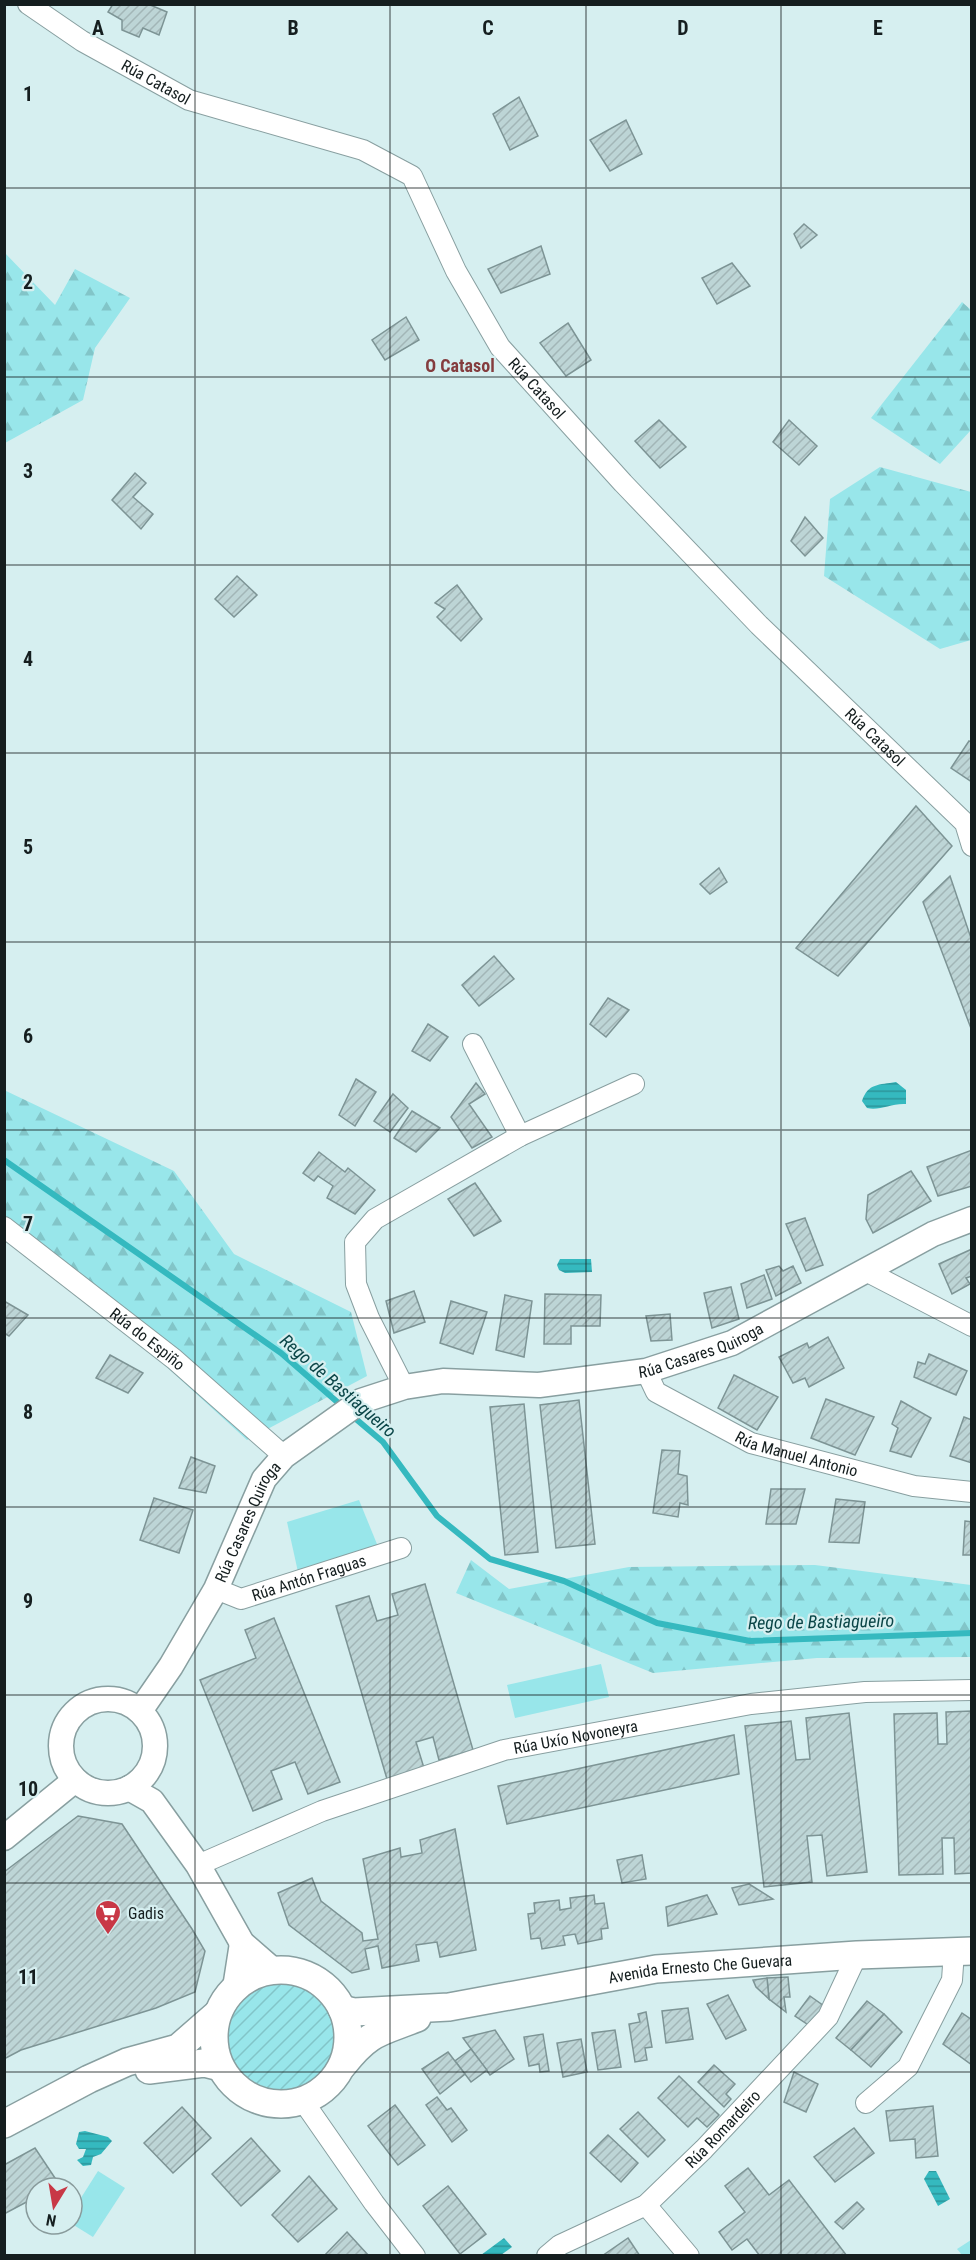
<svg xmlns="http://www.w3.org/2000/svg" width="976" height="2260" viewBox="0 0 976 2260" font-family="'Roboto Condensed',sans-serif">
	<defs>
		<pattern id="forest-firs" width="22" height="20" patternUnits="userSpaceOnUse" patternTransform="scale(1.5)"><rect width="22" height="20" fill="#98e6ea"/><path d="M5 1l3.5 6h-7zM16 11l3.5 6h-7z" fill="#82c5c8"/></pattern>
		<pattern id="garden-furrows" width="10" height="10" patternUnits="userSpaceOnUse" patternTransform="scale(1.5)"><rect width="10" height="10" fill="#98e6ea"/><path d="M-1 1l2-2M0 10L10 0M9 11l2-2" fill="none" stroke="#82c5c8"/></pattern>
		<pattern id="water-rules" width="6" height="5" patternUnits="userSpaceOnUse" patternTransform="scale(1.5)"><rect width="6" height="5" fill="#35b9bf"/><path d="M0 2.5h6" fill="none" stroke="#2c969b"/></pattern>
		<pattern id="building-hatch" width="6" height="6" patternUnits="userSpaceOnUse" patternTransform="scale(1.5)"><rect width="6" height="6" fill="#bdd5d6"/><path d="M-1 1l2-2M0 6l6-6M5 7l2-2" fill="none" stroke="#a2b6b7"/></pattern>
	</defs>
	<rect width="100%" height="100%" fill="#d6eff0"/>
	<g fill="#98e6ea">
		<path d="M359 1500 379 1549 298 1572 287 1522Z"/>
		<path d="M601 1664 609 1697 515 1718 507 1685Z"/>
		<path d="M98 2171 125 2188 93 2237 72 2224V2212Z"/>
		<path d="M971 2240V2255H962L957 2249Z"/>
	</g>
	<g fill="url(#forest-firs)">
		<path d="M4 252 55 305 75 269 130 298 95 348 83 400 5 443Z"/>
		<path d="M962 302 971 310V430L940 464 871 418Z"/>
		<path d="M880 467 971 492V640L940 649 824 576 830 499Z"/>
		<path d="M4 1090 174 1171 234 1254 351 1312 367 1376 247 1440 103 1309 5 1233Z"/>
		<path d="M471 1560 509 1589 629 1567 815 1565 971 1585V1657L817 1658 653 1673 456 1593Z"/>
	</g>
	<circle fill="url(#garden-furrows)" cx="281" cy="2038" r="55"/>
	<g fill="url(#water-rules)">
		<path d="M896 1082 906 1090V1104C891 1103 880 1111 867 1108L862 1101C868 1083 879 1085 896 1082Z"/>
		<path d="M560 1259H591L592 1272 565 1273 559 1270 557 1265Z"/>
		<path d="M85 2131 108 2137 112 2141 101 2154 93 2157 91 2165 83 2166 77 2160 83 2157 86 2149H79L76 2144 79 2132Z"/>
		<path d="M929 2171H936L950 2199 938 2206 924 2179Z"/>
		<path d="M504 2238 512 2247 501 2255H481Z"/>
	</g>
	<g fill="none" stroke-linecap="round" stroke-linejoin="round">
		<g stroke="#35b9bf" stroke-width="6">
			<path d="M4 1160 281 1353 343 1407"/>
			<path d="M350 1414 383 1442 437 1516 490 1559 564 1581 657 1623 750 1641 972 1633"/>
		</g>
	</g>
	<g fill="url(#building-hatch)" stroke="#7d9495" stroke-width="1.5">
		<path d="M113 4H148L167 12 159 35 143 28 139 37 122 30V20L108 12Z"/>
		<path d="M519 97 538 136 510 150 493 114Z"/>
		<path d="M626 120 642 154 610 171 590 140Z"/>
		<path d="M804 224 817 235 801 248 794 234Z"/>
		<path d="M541 246 550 274 501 293 488 269Z"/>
		<path d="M732 263 750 286 717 304 702 278Z"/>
		<path d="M406 317 419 340 385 360 372 340Z"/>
		<path d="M568 323 591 360 566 376 540 343Z"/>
		<path d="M659 420 686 447 660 468 635 441Z"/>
		<path d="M789 420 817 446 799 465 773 442Z"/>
		<path d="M135 473 146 483 133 497 153 514 141 529 112 500Z"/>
		<path d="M805 517 823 538 805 556 791 541Z"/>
		<path d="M237 576 257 595 234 617 215 599Z"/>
		<path d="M457 585 482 619 461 641 437 617 445 609 435 603Z"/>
		<path d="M969 741 972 742V782L951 768Z"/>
		<path d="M916 806 952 846 838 976 796 948Z"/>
		<path d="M719 868 727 882 710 894 700 884Z"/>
		<path d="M950 876 972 941V1031L923 902Z"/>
		<path d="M494 956 514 979 479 1006 462 985Z"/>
		<path d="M608 998 629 1010 606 1037 590 1024Z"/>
		<path d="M428 1024 448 1037 430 1061 412 1051Z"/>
		<path d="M356 1079 376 1092 355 1126 339 1115Z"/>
		<path d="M476 1083 485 1094 469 1104 492 1137 472 1148 451 1117Z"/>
		<path d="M393 1094 408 1108 390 1132 374 1121Z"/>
		<path d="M412 1111 440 1128 416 1152 394 1138Z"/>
		<path d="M972 1150V1186L938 1196 927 1167Z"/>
		<path d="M319 1152 345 1172 348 1168 375 1190 355 1214 327 1198 333 1186 318 1176 314 1181 303 1173Z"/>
		<path d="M911 1171 931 1201 873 1233 866 1219 868 1195Z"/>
		<path d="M475 1183 501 1221 474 1236 448 1199Z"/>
		<path d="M805 1218 823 1265 806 1271 786 1224Z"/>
		<path d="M972 1249V1276L966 1278 970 1284 952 1294 939 1264Z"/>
		<path d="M779 1266 783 1271 793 1266 801 1283 776 1296 766 1270Z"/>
		<path d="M764 1275 772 1299 747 1308 741 1284Z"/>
		<path d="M731 1287 739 1319 712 1328 704 1293Z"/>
		<path d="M414 1291 425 1322 394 1333 386 1301Z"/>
		<path d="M545 1294 601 1295 600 1326H571V1344H544Z"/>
		<path d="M505 1295 532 1301 524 1357 496 1350Z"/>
		<path d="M4 1301 28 1315 9 1336 4 1333Z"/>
		<path d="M451 1301 487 1312 473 1354 440 1343Z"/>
		<path d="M670 1314 672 1340 651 1341 646 1316Z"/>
		<path d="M828 1337 844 1368 809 1387 805 1378 793 1383 779 1357 807 1343 809 1348Z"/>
		<path d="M929 1354 967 1371 956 1395 914 1377 918 1362 925 1364Z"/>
		<path d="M110 1355 143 1373 128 1393 96 1378Z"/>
		<path d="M734 1375 778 1397 757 1430 718 1408Z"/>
		<path d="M826 1399 874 1417 855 1455 811 1438Z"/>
		<path d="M579 1400 595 1544 556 1548 540 1405Z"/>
		<path d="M901 1401 931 1418 911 1457 890 1451 898 1428 892 1424Z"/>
		<path d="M524 1404 538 1552 505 1555 490 1407Z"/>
		<path d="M964 1417 972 1420V1463L950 1456Z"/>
		<path d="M662 1450 680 1451 678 1474 687 1476 688 1505 680 1503 678 1517 653 1513Z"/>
		<path d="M191 1457 215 1466 206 1493 179 1488Z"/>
		<path d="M771 1489H805L796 1524H766Z"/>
		<path d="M154 1498 193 1510 179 1553 140 1540Z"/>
		<path d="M836 1499 865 1502 859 1543 829 1542Z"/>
		<path d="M965 1521 972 1522V1555H963Z"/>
		<path d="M425 1584 473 1750 439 1760 433 1737 416 1742 424 1768 387 1779 336 1606 369 1596 377 1621 398 1615 392 1594Z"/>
		<path d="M274 1618 340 1782 308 1794 295 1762 271 1771 282 1799 253 1811 200 1680 256 1658 245 1630Z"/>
		<path d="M972 1711V1873L955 1874 954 1838H942L943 1874 899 1875 894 1714 937 1713 938 1744H947L946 1712Z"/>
		<path d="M849 1713 867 1872 827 1876 822 1835 807 1836 812 1882 764 1887 745 1726 791 1721 796 1760 810 1759 806 1718Z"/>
		<path d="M734 1735 739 1774 507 1824 498 1786Z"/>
		<path d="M78 1816 122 1824 192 1929 205 1951 195 1992 156 2008 21 2050 4 2059V1872Z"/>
		<path d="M455 1829 476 1950 440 1957 437 1942 416 1945 419 1961 382 1968 378 1946 365 1949 369 1969 352 1973 289 1925 278 1893 312 1878 321 1901 362 1933 363 1941 378 1939 363 1859 400 1848 401 1857 422 1853 420 1840Z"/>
		<path d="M642 1855 646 1879 622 1883 617 1860Z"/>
		<path d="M749 1884 773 1899 739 1905 732 1888Z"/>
		<path d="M594 1895 595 1904 604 1903 608 1928 601 1929 602 1939 578 1944 575 1934 563 1936 565 1945 542 1949 540 1938 531 1939 528 1914 535 1913 534 1903 559 1900 560 1910 571 1908 570 1898Z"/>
		<path d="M707 1895 717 1914 668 1926 666 1907Z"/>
		<path d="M788 1977 790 1997H784L786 2012 769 1999 767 1978Z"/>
		<path d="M767 1978 769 1999 756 1987 753 1980Z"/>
		<path d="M728 1995 746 2030 726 2039 707 2004Z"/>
		<path d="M810 1996 824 2006 810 2026 795 2016Z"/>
		<path d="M867 2001 884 2014 851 2050 836 2038Z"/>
		<path d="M688 2008 693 2039 666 2043 662 2011Z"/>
		<path d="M646 2012 652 2047 645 2048 647 2060 635 2062 629 2024 640 2022 638 2014Z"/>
		<path d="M962 2013 972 2020V2065L943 2044Z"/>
		<path d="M884 2014 902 2032 871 2067 851 2050Z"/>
		<path d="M495 2030 514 2059 490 2075 463 2038Z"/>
		<path d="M615 2030 621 2067 598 2070 592 2033Z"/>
		<path d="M543 2034 549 2071 540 2072 539 2064 529 2066 524 2037Z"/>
		<path d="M581 2039 587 2072 563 2077 557 2043Z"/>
		<path d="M471 2049 487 2070 471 2082 455 2061Z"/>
		<path d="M448 2052 465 2074 440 2094 422 2069Z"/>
		<path d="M714 2065 735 2084 726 2094 731 2099 724 2107 698 2082Z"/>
		<path d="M794 2072 818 2084 806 2112 784 2102Z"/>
		<path d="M679 2076 719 2115 707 2127 697 2118 688 2127 658 2098Z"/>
		<path d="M437 2097 447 2110 451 2108 467 2130 452 2142 426 2105Z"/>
		<path d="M395 2105 425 2145 398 2165 368 2126Z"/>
		<path d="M933 2106 938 2156 916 2158 915 2139 890 2141 886 2111Z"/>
		<path d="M182 2107 211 2138 173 2173 144 2143Z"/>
		<path d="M638 2112 665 2140 648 2157 620 2129Z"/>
		<path d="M854 2128 874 2153 835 2182 814 2157Z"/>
		<path d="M608 2135 638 2163 621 2182 590 2153Z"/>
		<path d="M251 2138 280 2171 241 2206 212 2174Z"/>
		<path d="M35 2148 59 2184 51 2188H36V2197L4 2214V2165Z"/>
		<path d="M748 2168 769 2195 789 2180 847 2256H760L747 2239 732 2250 719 2232 745 2212 725 2186Z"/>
		<path d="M309 2176 337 2209 298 2242 272 2215Z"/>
		<path d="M448 2186 486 2234 460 2254 423 2206Z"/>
		<path d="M857 2202 864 2209 843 2229 835 2222Z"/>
		<path d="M347 2232 369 2256H324Z"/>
		<path d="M628 2238 640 2256H602Z"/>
	</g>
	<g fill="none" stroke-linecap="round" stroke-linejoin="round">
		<defs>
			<g id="minor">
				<path id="s1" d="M28 4 82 41 189 100 363 150 412 176 456 271 500 347 623 483 759 625 965 823 972 846"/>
				<path d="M473 1044 520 1136"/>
				<path id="s2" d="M4 1227 174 1359 284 1456"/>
				<path d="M864 1270 972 1326"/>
				<path id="s3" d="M646 1371 656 1392 751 1443 914 1486 972 1492"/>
				<path d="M404 1387 369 1318 356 1284 355 1242 375 1219 520 1136 634 1084"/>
				<path id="s4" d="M216 1589 241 1599 401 1548"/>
				<path id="s5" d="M198 1865 322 1811 504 1750 751 1704 865 1692 972 1690"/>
				<path d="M303 2101 374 2203 415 2256"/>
				<path d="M866 2103 908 2067 952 1980 954 1951"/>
				<path d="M646 2205 689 2256"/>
				<path id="s6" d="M547 2256 560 2245 646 2205 704 2149 828 2017 857 1955"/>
			</g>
			<g id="tertiary">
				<circle cx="108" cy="1746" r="47"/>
				<path id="s7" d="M140 1711 171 1666 216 1589 264 1479 284 1456 361 1401 404 1387 443 1381 539 1385 646 1371 732 1343 933 1234 972 1219"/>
				<path d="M129 1788 152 1801 198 1865 242 1943 273 1970"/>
				<path d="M4 1838 75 1780"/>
				<path d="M235 1988 242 1943"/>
			</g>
			<g id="secondary">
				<circle cx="281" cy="2037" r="67"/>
				<path id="s8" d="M342 2009 354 2012 449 2007 656 1969 857 1955 972 1951"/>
				<path d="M343 2065C370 2031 379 2033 417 2018"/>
				<path d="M149 2070 204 2063 220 2067"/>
				<path d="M4 2124 89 2079 127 2062 178 2048 217 2014"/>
			</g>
		</defs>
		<use href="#minor" stroke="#889fa0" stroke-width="22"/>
		<use href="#tertiary" stroke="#889fa0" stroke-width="27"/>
		<use href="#secondary" stroke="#889fa0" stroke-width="30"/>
		<use href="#minor" stroke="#fff" stroke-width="20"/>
		<use href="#tertiary" stroke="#fff" stroke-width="24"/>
		<use href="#secondary" stroke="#fff" stroke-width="27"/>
	</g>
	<path fill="none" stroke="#151e1f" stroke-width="1.5" stroke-opacity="0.55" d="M195 4V2256M390 4V2256M586 4V2256M781 4V2256M4 188H972M4 377H972M4 565H972M4 753H972M4 942H972M4 1130H972M4 1318H972M4 1507H972M4 1695H972M4 1883H972M4 2072H972"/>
	<defs>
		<symbol id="supermarket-pin" viewBox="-11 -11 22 30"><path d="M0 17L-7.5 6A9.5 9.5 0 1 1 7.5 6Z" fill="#c83846" stroke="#d6eff0"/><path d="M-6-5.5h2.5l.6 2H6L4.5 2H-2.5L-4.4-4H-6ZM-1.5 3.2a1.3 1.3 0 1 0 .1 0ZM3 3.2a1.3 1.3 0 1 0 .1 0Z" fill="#fff"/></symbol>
	</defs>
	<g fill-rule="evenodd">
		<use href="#supermarket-pin" x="93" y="1898" width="30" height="40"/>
	</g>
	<g text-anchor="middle" stroke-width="4.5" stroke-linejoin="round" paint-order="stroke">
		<g font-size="16" fill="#151e1f" stroke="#d6eff0">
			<text dy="6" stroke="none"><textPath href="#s1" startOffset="150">Rúa Catasol</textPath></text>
			<text dy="6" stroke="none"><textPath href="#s1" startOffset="672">Rúa Catasol</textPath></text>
			<text dy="6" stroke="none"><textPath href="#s1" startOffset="1158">Rúa Catasol</textPath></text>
			<text dy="6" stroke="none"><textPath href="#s2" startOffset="182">Rúa do Espiño</textPath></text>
			<text dy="6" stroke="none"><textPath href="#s7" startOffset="736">Rúa Casares Quiroga</textPath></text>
			<text dy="6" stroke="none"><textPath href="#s3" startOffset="178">Rúa Manuel Antonio</textPath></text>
			<text dy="6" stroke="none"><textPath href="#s7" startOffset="218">Rúa Casares Quiroga</textPath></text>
			<text dy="6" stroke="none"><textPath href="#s4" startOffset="98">Rúa Antón Fraguas</textPath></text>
			<text dy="6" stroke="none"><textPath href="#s5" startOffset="400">Rúa Uxío Novoneyra</textPath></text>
			<text dy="6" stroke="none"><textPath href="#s8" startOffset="362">Avenida Ernesto Che Guevara</textPath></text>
			<text dy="6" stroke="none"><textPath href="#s6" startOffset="220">Rúa Romardeiro</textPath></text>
		</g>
		<g font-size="16" fill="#151e1f" stroke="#d6eff0" text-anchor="start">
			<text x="128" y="1919">Gadis</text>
		</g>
		<g font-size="18" font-weight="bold" fill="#843c3e" stroke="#d6eff0">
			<text x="460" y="372">O Catasol</text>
		</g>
		<g font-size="18" font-style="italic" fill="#0a4547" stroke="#d6eff0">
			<text transform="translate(338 1386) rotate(41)" y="6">Rego de Bastiagueiro</text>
			<text transform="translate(821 1622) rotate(-1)" y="6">Rego de Bastiagueiro</text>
		</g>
	</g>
	<g font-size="20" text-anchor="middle" font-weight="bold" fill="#151e1f" stroke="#d6eff0" stroke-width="4.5" stroke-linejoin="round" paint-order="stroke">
		<text x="98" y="35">A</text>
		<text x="293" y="35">B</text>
		<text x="488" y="35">C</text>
		<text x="683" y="35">D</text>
		<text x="878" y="35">E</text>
		<text x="28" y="101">1</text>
		<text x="28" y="289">2</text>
		<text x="28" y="478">3</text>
		<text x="28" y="666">4</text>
		<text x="28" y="854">5</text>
		<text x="28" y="1043">6</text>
		<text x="28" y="1231">7</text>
		<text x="28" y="1419">8</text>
		<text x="28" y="1608">9</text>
		<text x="28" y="1796">10</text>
		<text x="28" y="1984">11</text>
	</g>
	<rect width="976" height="2260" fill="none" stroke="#151e1f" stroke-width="12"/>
	<g transform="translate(54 2206) rotate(191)"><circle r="28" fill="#d6eff0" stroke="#899b9c" stroke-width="1.5"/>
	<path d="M0-4.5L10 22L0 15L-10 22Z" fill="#c83846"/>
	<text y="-9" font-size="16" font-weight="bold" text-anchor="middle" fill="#151e1f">N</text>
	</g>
</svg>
